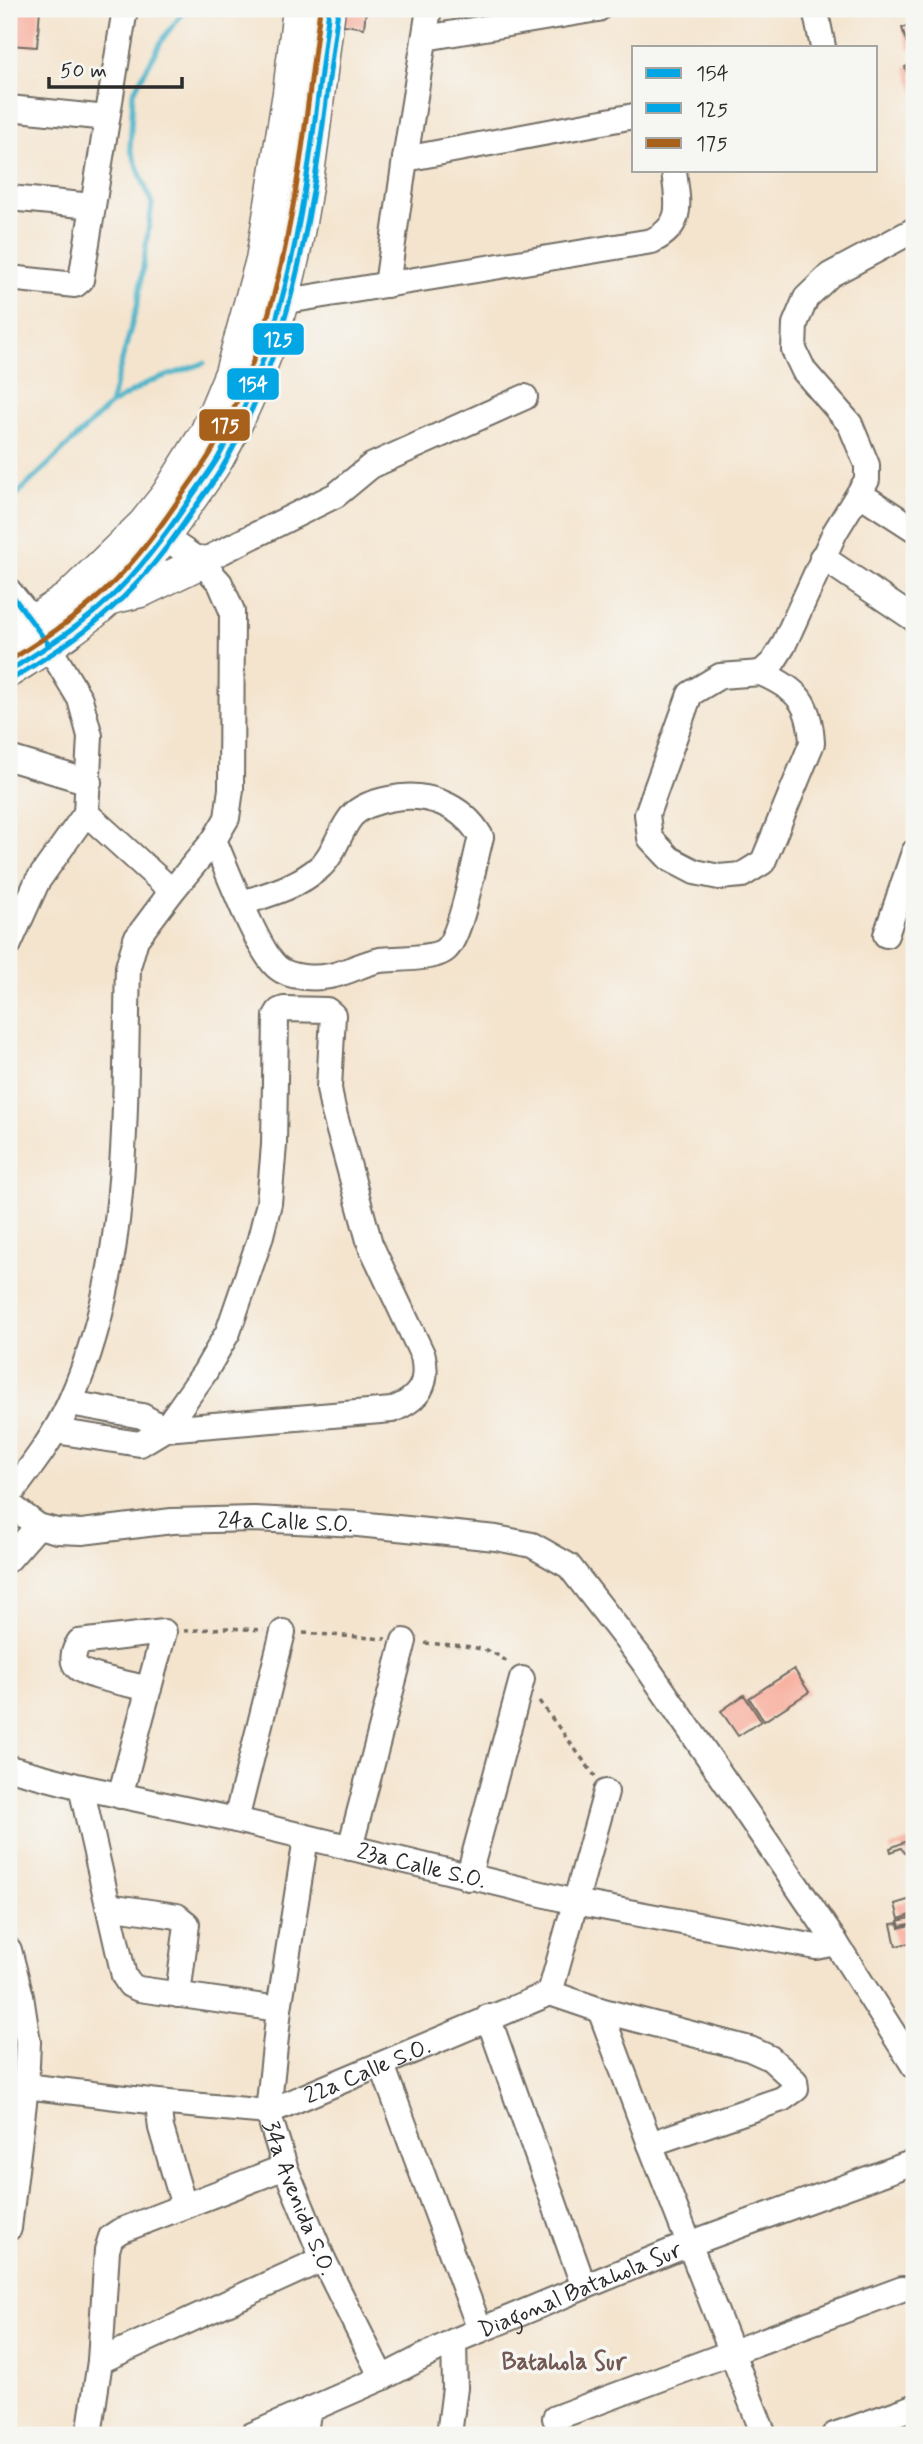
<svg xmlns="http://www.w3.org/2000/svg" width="923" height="2444" viewBox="0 0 923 2444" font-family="Mynerve,sans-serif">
	<rect width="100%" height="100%" fill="#f6f6f2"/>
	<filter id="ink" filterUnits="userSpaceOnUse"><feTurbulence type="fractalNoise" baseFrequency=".0143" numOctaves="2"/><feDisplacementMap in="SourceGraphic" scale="14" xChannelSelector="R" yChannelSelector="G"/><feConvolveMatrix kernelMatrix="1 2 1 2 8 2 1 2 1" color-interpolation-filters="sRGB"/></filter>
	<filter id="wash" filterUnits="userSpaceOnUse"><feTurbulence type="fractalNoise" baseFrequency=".00686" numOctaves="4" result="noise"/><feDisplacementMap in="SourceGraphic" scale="28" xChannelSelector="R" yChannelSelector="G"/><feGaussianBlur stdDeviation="1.57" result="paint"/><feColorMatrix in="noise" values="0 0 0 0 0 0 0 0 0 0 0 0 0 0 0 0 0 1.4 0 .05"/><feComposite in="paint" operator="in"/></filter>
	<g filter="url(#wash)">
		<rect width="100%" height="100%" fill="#f4e4ce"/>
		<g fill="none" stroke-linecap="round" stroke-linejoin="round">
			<g stroke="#4bb4c9" stroke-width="5">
				<path d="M110 405 138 302 152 204 130 148 133 93 164 37 186 9"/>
				<path d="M9 502 110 405 149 382 204 363"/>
			</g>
		</g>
		<g id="blocks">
			<g fill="#f8ad9c">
				<path d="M9 9H40L37 47 9 45Z"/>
				<path d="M334 9H366L364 28 332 23Z"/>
				<path d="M914 24V48L909 50 902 28Z"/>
				<path d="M914 63V93L905 67Z"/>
				<path d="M794 1669 809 1692 764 1721 749 1698Z"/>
				<path d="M744 1695 761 1721 738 1736 721 1711Z"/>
				<path d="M909 1840 913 1855 908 1857 901 1848 891 1852 890 1848Z"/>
				<path d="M914 1898V1914L899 1919 895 1904Z"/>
				<path d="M914 1917V1923L900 1926 898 1921Z"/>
				<path d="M898 1923 899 1928 914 1924V1942L896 1946 891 1924Z"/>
			</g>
		</g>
	</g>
	<g filter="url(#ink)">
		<use href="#blocks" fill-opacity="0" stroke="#716c64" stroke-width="2"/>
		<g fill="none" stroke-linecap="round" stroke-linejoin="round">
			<defs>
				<g id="minor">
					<path d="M429 9 405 159 634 116"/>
					<path d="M815 9 823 47"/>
					<path d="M425 38 598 9"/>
					<path d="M9 108 107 118"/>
					<path d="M9 198 93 206"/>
					<path d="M9 278 75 285 81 280 125 9"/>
					<path d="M387 285 405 159"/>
					<path d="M281 302 652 241C686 224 677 202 674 170"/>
					<path d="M860 494 914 529"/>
					<path d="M822 557 914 619"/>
					<path d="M201 562 336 495 371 466 525 397"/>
					<path d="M9 591 34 622 80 699 90 736 86 813 37 882 9 944"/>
					<path d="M761 673C797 689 810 702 812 743L763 862 742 875 719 877 695 872 670 859 650 838 647 814 690 694 720 676Z"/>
					<path d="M761 673 773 662 783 646 835 532 867 480V465L850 424 804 371 794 350 795 324 806 298 830 275 914 230"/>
					<path d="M9 758 89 782"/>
					<path d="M86 813 172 891"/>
					<path d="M214 840C226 867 258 953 278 968 290 978 315 979 330 976 347 973 363 963 380 960 396 958 437 960 447 948 462 933 474 862 481 837 462 804 425 791 389 799 375 802 360 806 351 817 339 832 334 855 320 867 297 887 270 894 242 903"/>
					<path d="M886 935 914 852"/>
					<path d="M55 1431 140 1444 165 1429 205 1372 228 1332 260 1239 269 1203 274 1145 276 1016 279 1011 284 1009 327 1010 333 1015 329 1088 332 1105 370 1244 423 1356C429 1385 419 1399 392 1410L165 1429 142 1416 70 1403"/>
					<path d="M9 1496C31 1467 55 1436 70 1402 131 1265 124 1113 128 967L136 939 172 891 214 840 227 818 231 789 232 611 220 583 201 562 149 527"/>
					<path id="s1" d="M9 1504 38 1526 57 1531 82 1532 172 1521 254 1519 358 1524 496 1538 532 1545 569 1566 642 1660 836 1943 914 2066"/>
					<path d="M9 1559 38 1526"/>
					<path id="s2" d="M9 1768 81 1787 236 1820 575 1902 816 1947 836 1943"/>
					<path d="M81 1787 124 1976 130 1985 139 1989 279 2009"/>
					<path d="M120 1796 164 1632 79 1642C74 1650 70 1661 78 1668 87 1677 135 1685 149 1689"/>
					<path d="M236 1820 283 1632"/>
					<path id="s3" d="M306 1838 279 2009 268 2112 285 2167 323 2259 382 2378"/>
					<path d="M350 1848 404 1641"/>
					<path d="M468 1878 522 1679"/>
					<path d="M108 1906 177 1916 187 1924 178 1995"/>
					<path d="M9 1950 21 1996 28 2042 26 2086 9 2228"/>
					<path d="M550 1993 600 2010 750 2049 770 2058 795 2081 796 2089 782 2099 650 2144"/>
					<path d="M550 1993 606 1792"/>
					<path d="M600 2010 650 2144 764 2435"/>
					<path d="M488 2017 584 2287"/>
					<path d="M382 2065 480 2330"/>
					<path id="s4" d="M9 2084 158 2102 268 2112 550 1993"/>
					<path d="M158 2102 161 2128 184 2206"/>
					<path d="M100 2361 323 2259"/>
					<path d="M555 2418 902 2289"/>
					<path d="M89 2435 100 2361 107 2250 111 2237 120 2231 285 2167"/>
					<path id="s5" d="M252 2435 382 2378 454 2341 584 2287 689 2244 914 2162"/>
					<path d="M305 2435 308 2411"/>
					<path d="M449 2435 455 2388 454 2341"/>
					<path d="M834 2435 914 2407"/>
				</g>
				<g id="major">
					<path d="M111 598 141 591 201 562"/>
					<path d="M9 638 68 598 144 524 167 495 206 433 231 373 262 260 289 93 299 9"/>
					<path d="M9 671C43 649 78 628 108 600 139 572 165 537 188 502 198 488 209 473 218 458 250 401 275 335 290 271 310 185 317 96 329 9"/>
				</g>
			</defs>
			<use href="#minor" stroke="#716c64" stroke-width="28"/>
			<use href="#major" stroke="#716c64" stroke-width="35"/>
			<g stroke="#716c64" stroke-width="3.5" stroke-dasharray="5 5" stroke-linecap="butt">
				<path d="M184 1631 227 1628 264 1630"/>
				<path d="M303 1633 386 1639"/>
				<path d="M425 1643C452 1646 490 1643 510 1665"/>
				<path d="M539 1701 595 1776"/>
			</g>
			<use href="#minor" stroke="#fff" stroke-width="24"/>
			<use href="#major" stroke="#fff" stroke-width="32"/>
			<defs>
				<g id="bus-1">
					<path d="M9 591 49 645"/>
					<path d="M9 671C43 649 78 628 108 600 139 571 164 537 188 502 198 487 209 473 218 458 297 321 309 163 329 9"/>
				</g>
				<path id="bus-2" d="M14 678C48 656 83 635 113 607 145 578 170 544 194 509 205 493 217 478 226 461 305 321 317 165 338 10"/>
				<path id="bus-3" d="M9 661C37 643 66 625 91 603 127 573 154 536 180 498 190 483 201 469 210 454 289 318 300 161 320 9"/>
			</defs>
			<use href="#bus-1" stroke="#f6f6f2" stroke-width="10"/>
			<use href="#bus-2" stroke="#f6f6f2" stroke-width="10"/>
			<use href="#bus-3" stroke="#f6f6f2" stroke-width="10"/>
			<use href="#bus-1" stroke="#02a6e4" stroke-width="5"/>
			<use href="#bus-2" stroke="#02a6e4" stroke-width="5"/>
			<use href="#bus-3" stroke="#a8611a" stroke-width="5"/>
		</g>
	</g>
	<g text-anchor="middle" stroke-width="7" stroke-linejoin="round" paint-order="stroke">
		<g font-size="23" fill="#2b2b2b" stroke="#f6f6f2">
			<text dy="8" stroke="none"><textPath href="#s1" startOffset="285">24a Calle S.O.</textPath></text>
			<text dy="8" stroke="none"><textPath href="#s2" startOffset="424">23a Calle S.O.</textPath></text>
			<text dy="8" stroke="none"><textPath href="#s4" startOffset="368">22a Calle S.O.</textPath></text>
			<text dy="8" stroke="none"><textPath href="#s3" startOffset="368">34a Avenida S.O.</textPath></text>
			<text dy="8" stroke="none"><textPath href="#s5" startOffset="359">Diagonal Batahola Sur</textPath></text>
		</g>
		<g font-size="24" font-weight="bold" fill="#735853" stroke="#f6f6f2">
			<text x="564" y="2369">Batahola Sur</text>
		</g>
	</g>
	<g stroke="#f6f6f2" stroke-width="2.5">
		<rect x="252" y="322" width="53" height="34" rx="7" fill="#02a6e4"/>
		<rect x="226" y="367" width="54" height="34" rx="7" fill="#02a6e4"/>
		<rect x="198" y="408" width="53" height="34" rx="7" fill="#a8611a"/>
	</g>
	<g font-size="19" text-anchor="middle" font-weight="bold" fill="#fff">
		<text x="278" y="346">125</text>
		<text x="253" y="391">154</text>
		<text x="225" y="432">175</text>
	</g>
	<rect width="923" height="2444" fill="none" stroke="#f6f6f2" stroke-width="35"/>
	<rect x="632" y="46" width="245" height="126" fill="#f6f6f2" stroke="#a5a5a2" stroke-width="2"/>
	<rect x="646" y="68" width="35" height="10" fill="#02a6e4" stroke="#a5a5a2" stroke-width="2"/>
	<text x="696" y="80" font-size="21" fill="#2b2b2b">154</text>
	<rect x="646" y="103" width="35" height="10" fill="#02a6e4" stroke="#a5a5a2" stroke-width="2"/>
	<text x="696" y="116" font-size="21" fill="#2b2b2b">125</text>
	<rect x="646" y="138" width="35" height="10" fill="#a8611a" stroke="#a5a5a2" stroke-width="2"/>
	<text x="696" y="150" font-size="21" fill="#2b2b2b">175</text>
	<path d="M49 77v10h133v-10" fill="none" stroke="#2b2b2b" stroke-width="3.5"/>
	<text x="60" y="77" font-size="21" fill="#2b2b2b" stroke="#f6f6f2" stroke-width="5" paint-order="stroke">50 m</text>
</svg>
